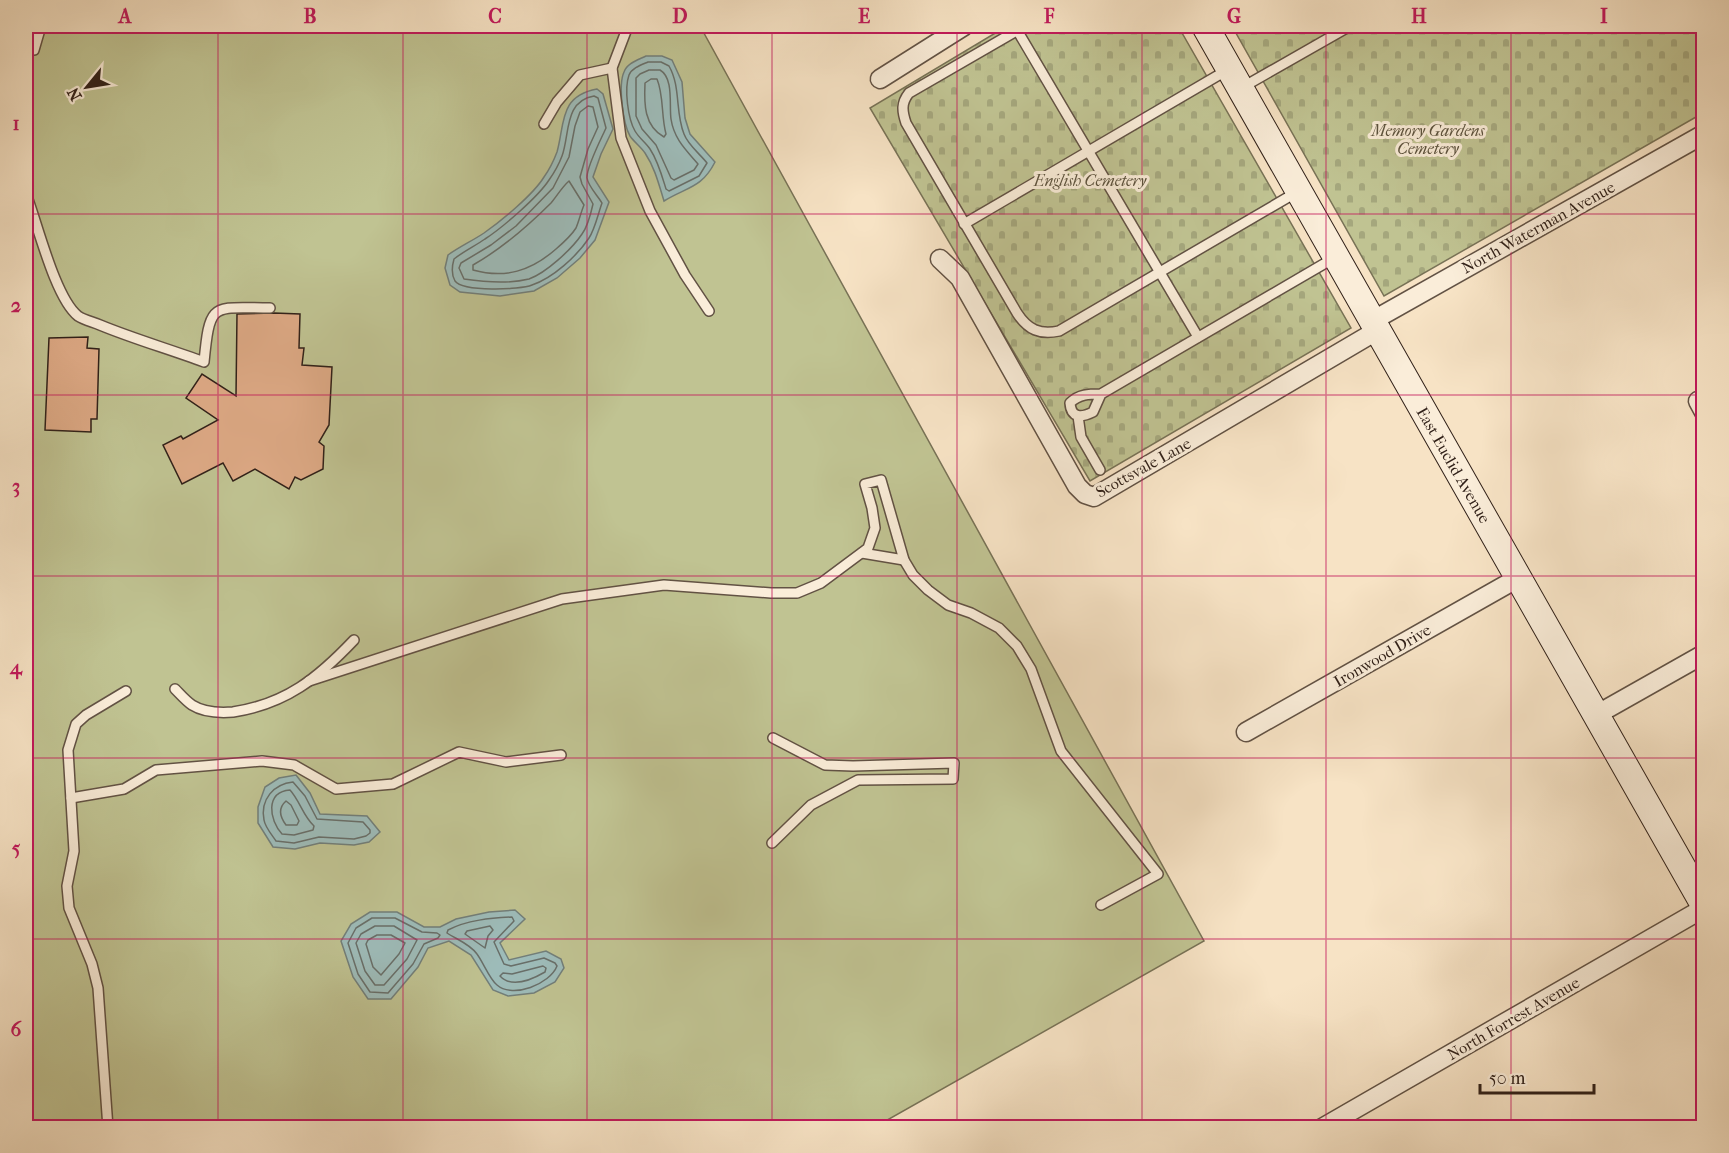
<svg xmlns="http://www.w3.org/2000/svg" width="1729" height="1153" viewBox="0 0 1729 1153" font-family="'IM FELL French Canon',serif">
	<defs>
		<pattern id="cemetery-stones" width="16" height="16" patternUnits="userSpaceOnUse" patternTransform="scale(1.5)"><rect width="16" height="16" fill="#c0c392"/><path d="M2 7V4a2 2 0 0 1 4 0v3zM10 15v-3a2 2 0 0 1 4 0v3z" fill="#a5a77d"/></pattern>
	</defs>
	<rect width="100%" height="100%" fill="#f7e3c5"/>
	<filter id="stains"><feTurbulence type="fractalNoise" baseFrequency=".00333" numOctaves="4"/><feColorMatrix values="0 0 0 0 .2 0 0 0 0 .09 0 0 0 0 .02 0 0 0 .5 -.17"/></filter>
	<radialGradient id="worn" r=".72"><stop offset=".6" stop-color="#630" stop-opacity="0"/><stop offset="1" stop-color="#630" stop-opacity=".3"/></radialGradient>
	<path fill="#c0c392" stroke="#787256" stroke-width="1.5" d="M26 26H700L1204 941 875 1127H26Z"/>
	<g fill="url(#cemetery-stones)" stroke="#787256" stroke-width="1.5">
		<path d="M1007 26H1178L1351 328 1090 481 870 108Z"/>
		<path d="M1232 26H1703V113L1384 296Z"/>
	</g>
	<g fill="#9ebdbb" stroke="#727f7a" stroke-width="1.5">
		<path d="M646 56H662L672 60 682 82 685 118 690 134 715 162C702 188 687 187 664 201 659 185 655 168 645 153 641 147 634 142 630 136 623 124 618 85 624 72 627 63 638 60 646 56Z"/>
		<path d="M597 89 603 94 613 129 601 154 593 177 609 202 595 240 580 258 557 278 534 291 500 296 460 292 450 285 445 268 448 255C459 247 472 241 484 233 501 221 533 195 544 177 549 170 554 160 557 152 565 123 559 96 597 89Z"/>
		<path d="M296 775 310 793 320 814 367 816 380 832 369 842 354 845 320 843 295 849 273 847 258 823V807L265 787 279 778Z"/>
		<path d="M515 910 525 919 500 943 509 960 546 951 561 959 564 968 555 982 534 993 508 996 493 990 471 955 449 941 428 948 418 967 391 999H368L353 977 341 941 351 924 370 912H397L424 927H440L456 919 489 912Z"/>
	</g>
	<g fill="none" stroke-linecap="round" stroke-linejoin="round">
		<g stroke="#686f6a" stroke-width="1.5">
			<path d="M648 62H661L669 66C681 87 675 112 684 134 688 145 700 154 707 163L699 176 669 191 666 189C662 176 658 161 650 149 646 143 639 138 635 131 628 119 624 89 629 75 632 68 641 65 648 62Z"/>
			<path d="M649 70H660C674 78 669 105 671 119 674 139 686 150 698 164L694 170 674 180 671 178 656 145 642 129 636 116V78L640 74Z"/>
			<path d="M651 79H657C664 96 661 116 666 134L664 137C644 126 644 104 645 83Z"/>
			<path d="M594 96 598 98 606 128C602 137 586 168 587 178 588 186 598 196 602 203 598 214 595 229 589 238 577 256 553 278 532 285 520 290 463 292 455 281 451 274 452 266 454 259 464 251 475 246 485 239 502 228 538 197 549 180 554 173 559 164 562 156 570 134 564 101 594 96Z"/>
			<path d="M588 106 593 107 598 127 588 149 580 177 582 184 593 204C591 213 588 226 582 234 572 249 546 273 529 279 509 284 484 282 464 279L459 268 461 263 491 245 516 226 553 188 569 157 575 126 580 112Z"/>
			<path d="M569 181 584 205C581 212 579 221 576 228 571 236 563 243 556 249 531 271 505 279 473 270V265C503 248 527 227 551 203 557 196 562 187 569 181Z"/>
			<path d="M293 782 305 796 317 819 363 822 370 830V833L366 836 354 839 319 837 294 843 276 841C272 835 265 827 264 820 260 799 274 784 293 782Z"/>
			<path d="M290 790C300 801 303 816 314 826L313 830 294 835 282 834C269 820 265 792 290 790Z"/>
			<path d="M286 801 291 805 299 821 297 825H286C280 817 278 808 286 801Z"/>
			<path d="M512 917 514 921 494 942 504 964 511 966 544 958 555 963 557 966C550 984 513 999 497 985 490 980 483 962 477 954 470 944 456 939 447 933L448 930C467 920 491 918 512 917Z"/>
			<path d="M372 918H395L422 932 437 933 440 935 438 938 424 944 413 964 388 993 370 992 358 974 348 943 356 928Z"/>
			<path d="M375 926H394L417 940 407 959 384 985H375L365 971 356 943 361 934Z"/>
			<path d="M490 926 493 930 488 936 485 948 465 934 467 931Z"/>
			<path d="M377 935H391L405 943 399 954 381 975 373 967 366 944 368 940Z"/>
			<path d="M543 966 546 968 545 972C533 979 512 989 500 976L503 973 512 974Z"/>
		</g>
	</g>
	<g fill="#dda985" stroke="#312119" stroke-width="1.5">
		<path d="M274 313 300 314 299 348H304L302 365 332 367 329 425 319 442 324 446 323 469 301 480 295 477 289 489 255 469 233 481 223 463 182 484 163 445 181 436 183 439 218 420 186 398 202 374 236 396 237 314Z"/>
		<path d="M88 337 87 348 99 349 97 419H91V432L45 430 49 338Z"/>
	</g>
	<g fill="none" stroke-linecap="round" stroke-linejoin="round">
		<defs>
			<g id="lane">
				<path d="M628 26 612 68 621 138 650 211 685 275 709 311"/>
				<path d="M1025 26 909 93C901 103 902 111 906 123L1017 313C1028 330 1040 335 1059 331L1297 192"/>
				<path d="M1017 30 1198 337"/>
				<path d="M26 50H34L41 26"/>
				<path d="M1243 87 1350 26"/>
				<path d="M544 124 557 102 580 75 612 68"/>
				<path d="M26 194C37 222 55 298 78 316 84 320 93 322 100 325 134 339 169 349 204 362 210 300 212 308 270 308"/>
				<path d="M964 224 1229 69"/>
				<path d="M1101 394 1093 412C1081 418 1071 418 1070 403 1079 394 1089 394 1101 394L1334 258"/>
				<path d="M1078 416 1081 437 1100 470"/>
				<path d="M862 553 904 560"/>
				<path d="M309 681 562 599 664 585 771 593H797L821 583 868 548 875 528 872 508 865 484 881 480 904 560 913 575 928 590 948 605 971 613 999 628 1017 646 1031 669 1061 751 1158 874 1101 905"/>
				<path d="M175 689C180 694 186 701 192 705 203 712 220 713 233 712 286 704 318 678 354 640"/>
				<path d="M71 798 124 789 156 770 262 761 294 765 336 789 393 784 459 752 506 762 561 755"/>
				<path d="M772 843 811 805 858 780 953 779 954 763 853 766 825 765 773 738"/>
				<path d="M108 1128 98 988 92 964 69 908 67 886 74 851 68 750 76 724 86 715 126 691"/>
			</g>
			<g id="street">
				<path d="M880 79 964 26"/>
				<path d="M940 259 960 278 1077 486 1085 494 1094 497 1378 330"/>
				<path d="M1372 321 1704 134"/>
				<path d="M1698 401 1704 412"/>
				<path d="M1596 715 1704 654"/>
				<path d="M1246 732 1518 578"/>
				<path d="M1322 1128 1704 908"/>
			</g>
			<path id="secondary" d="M1205 26 1704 905"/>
		</defs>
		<use href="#lane" stroke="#625244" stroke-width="12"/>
		<use href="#street" stroke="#625244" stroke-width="21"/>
		<use href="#secondary" stroke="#312119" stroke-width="28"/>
		<use href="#lane" stroke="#faedd9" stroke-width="9"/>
		<use href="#street" stroke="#faedd9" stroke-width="18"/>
		<use href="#secondary" stroke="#faedd9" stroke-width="26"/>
	</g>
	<path fill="none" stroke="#c2185b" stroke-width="1.5" stroke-opacity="0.55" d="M218 26V1128M403 26V1128M587 26V1128M772 26V1128M957 26V1128M1142 26V1128M1326 26V1128M1511 26V1128M26 214H1704M26 395H1704M26 576H1704M26 758H1704M26 939H1704"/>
	<g text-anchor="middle" stroke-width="6" stroke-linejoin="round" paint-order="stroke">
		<g font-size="16" font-style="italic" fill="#5c523d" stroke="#faedd9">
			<text x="1428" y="136">Memory Gardens<tspan x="1428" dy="18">Cemetery</tspan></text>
			<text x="1090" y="186">English Cemetery</text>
		</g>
		<g font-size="16" fill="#312119" stroke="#faedd9">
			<text transform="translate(1538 227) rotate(-29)" y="6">North Waterman Avenue</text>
			<text transform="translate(1454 465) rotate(60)" y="6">East Euclid Avenue</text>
			<text transform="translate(1143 467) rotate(-29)" y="6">Scottsvale Lane</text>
			<text transform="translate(1382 655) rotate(-30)" y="6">Ironwood Drive</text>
			<text transform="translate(1513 1018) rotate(-30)" y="6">North Forrest Avenue</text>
		</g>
	</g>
	<rect width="1729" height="1153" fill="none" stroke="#f7e3c5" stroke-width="66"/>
	<g transform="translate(87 87) rotate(240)" stroke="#faedd9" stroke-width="4.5" paint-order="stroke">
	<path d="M0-4.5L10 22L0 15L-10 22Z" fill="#312119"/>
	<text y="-9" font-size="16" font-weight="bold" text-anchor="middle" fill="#312119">N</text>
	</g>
	<path d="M1480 1084v9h114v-9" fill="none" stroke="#312119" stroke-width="3"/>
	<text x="1489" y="1084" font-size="18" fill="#312119" stroke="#faedd9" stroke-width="4.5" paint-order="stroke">50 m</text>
	<rect x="33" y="33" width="1663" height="1087" fill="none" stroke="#c2185b" stroke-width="2"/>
	<g font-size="20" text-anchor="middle" font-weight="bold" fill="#c2185b">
		<text x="125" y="23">A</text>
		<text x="310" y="23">B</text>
		<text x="495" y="23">C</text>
		<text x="680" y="23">D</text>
		<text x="864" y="23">E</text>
		<text x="1049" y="23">F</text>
		<text x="1234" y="23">G</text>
		<text x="1419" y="23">H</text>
		<text x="1604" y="23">I</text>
		<text x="16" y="130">1</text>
		<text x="16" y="312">2</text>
		<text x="16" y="493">3</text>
		<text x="16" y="674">4</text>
		<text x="16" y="855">5</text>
		<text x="16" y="1036">6</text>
	</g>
	<rect width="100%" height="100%" filter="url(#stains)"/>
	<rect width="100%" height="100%" fill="url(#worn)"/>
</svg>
